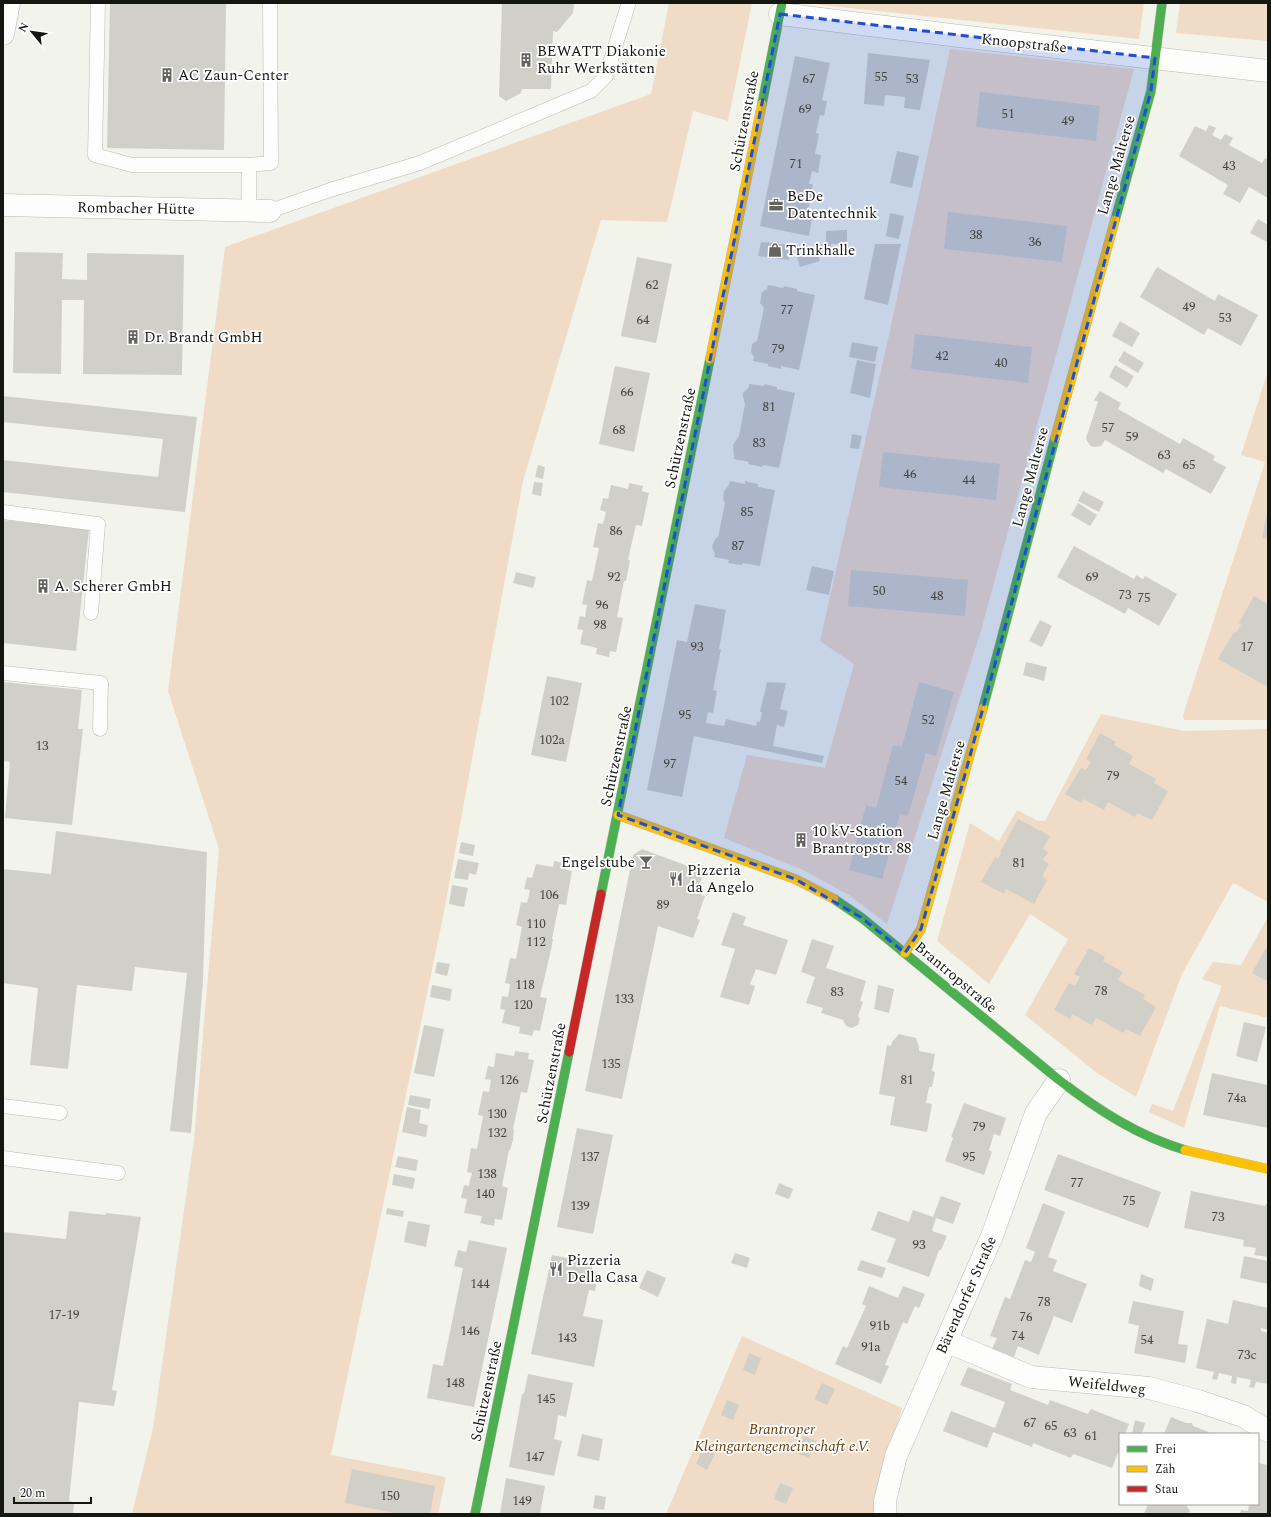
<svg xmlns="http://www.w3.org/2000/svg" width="1271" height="1517" viewBox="0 0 1271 1517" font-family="Spectral,serif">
	<rect width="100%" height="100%" fill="#f2f4ec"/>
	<g fill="#efdbc6">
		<path d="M669 3H752L728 121 693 111 667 222 601 220 523 481 444 912 331 1455 446 1477 438 1514H132L153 1428 194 1140 219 849 168 691 225 247 651 94Z"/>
		<path d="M815 3H1144L1139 39 821 5Z"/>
		<path d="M1180 3H1268V41L1176 33Z"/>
		<path d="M950 49 1134 69 980 634 887 924 849 895 803 870 724 838 747 755 825 768 854 664 820 641 889 335Z"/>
		<path d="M1268 371V720H1184L1183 715 1265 462 1241 455Z"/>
		<path d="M1101 714 1184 731 1268 729V902L1233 883 1182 974 1136 1097 1097 1073 1025 1015 1068 939 1030 914 989 984 937 941 970 823 999 841 1017 810 1038 821H1045Z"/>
		<path d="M1268 917V1018L1220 1006 1184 1128 1149 1112 1152 1104 1173 1111 1222 986 1202 979 1213 962 1241 965Z"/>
		<path d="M742 1336 902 1408 873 1514H666Z"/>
	</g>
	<g fill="#d0d0c9">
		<path d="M110 3H226L224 150 107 148Z"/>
		<path d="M502 3H574L573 13 557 32 553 31 551 89H522L521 93 506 101 499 96Z"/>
		<path d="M868 53 930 60 920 110 904 108 905 97 885 95 884 106 864 104Z"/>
		<path d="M795 56 830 63 822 100 827 101 824 116 820 115 816 133 819 134 815 154 821 155 818 173 812 171 809 184H813L807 218 812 219 809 236 760 226Z"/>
		<path d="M980 92 1100 106 1096 141 976 127Z"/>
		<path d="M1209 125 1216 128 1212 135 1221 140 1225 134 1233 138 1229 145 1262 163 1265 158 1268 159V198L1249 187 1240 203 1223 194 1228 185 1179 156 1195 126 1206 131Z"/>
		<path d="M897 151 919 156 912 188 890 183Z"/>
		<path d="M948 212 1067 226 1062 262 944 249Z"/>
		<path d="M890 213 904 216 899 239 886 236Z"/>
		<path d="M1258 219 1268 225 1267 242 1250 233Z"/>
		<path d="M847 230V244H831L832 257H821V244H826V231Z"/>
		<path d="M761 242 791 245 789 260 758 256Z"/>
		<path d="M875 244H901L888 305 864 299Z"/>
		<path d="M817 251 820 261 800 267 797 257Z"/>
		<path d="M15 252 63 253 62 279 87 280V253L184 255 182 375 83 374 84 300H62L61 374 13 373Z"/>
		<path d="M637 257 672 264 656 343 621 336Z"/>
		<path d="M1157 267 1215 301 1218 294 1258 315 1241 346 1208 328 1204 335 1140 297Z"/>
		<path d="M768 285 783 288 784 286 797 289V291L815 295 799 370 781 366V369L768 366V364L753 361 754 357 751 352 752 344 757 341 764 308 760 303 762 292 767 289Z"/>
		<path d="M1120 321 1140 333 1132 347 1112 336Z"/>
		<path d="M915 334 1032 347 1028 383 911 369Z"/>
		<path d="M852 342 878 347 875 362 849 357Z"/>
		<path d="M1124 351 1144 363 1138 373 1118 361Z"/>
		<path d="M857 360 876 364 870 398 850 393Z"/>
		<path d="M1115 365 1134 376 1127 388 1109 377Z"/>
		<path d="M615 366 650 373 634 452 599 444Z"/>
		<path d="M749 384 764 386V384L777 387V389L795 393 779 468 763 465 762 467 748 464 749 462 734 459 733 445 739 436 745 404 743 397V393L749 387Z"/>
		<path d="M1100 391 1121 403 1118 409 1132 417 1180 444 1183 438 1215 456 1213 460 1226 467 1211 494 1166 469 1163 473 1105 440 1101 446 1094 447 1091 446 1087 441 1086 438 1098 402 1094 400Z"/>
		<path d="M3 396 197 417 185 512 3 492V460L158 477 163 439 3 422Z"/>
		<path d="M852 434 862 436 859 449 850 448Z"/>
		<path d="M883 452 1000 464 996 500 879 487Z"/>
		<path d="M538 465 545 467 543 479 535 477Z"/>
		<path d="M730 481 745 484V481L758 484V487L775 490 760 566 743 563 742 565 728 563 729 560 714 557 715 554 712 547 715 539 718 537 725 503 723 499 724 491 729 485Z"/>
		<path d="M534 482 543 483 541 496 532 494Z"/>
		<path d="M629 483 643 486 642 491 649 493 642 526 636 525 632 542 628 560H630L628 571 626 581H624L617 617 623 618 616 652 610 651 609 657 596 654 597 648 580 644 583 630 577 629 580 616 585 617 587 605 582 604 587 580 592 581 599 548 593 547 598 523 603 524 606 512 600 510 603 498 608 499 611 485 628 489Z"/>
		<path d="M1083 491 1104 502 1099 512 1078 501Z"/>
		<path d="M1078 503 1097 515 1090 526 1071 515Z"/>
		<path d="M1267 513H1268V539L1262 538Z"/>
		<path d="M3 520 89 529 76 651 3 643Z"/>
		<path d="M1074 546 1134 579 1136 575 1143 579 1145 576 1177 594 1159 626 1128 608 1125 614 1057 577Z"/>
		<path d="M812 566 834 571 829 595 806 590Z"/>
		<path d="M851 570 968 580 965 616 848 606Z"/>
		<path d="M516 572 536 577 533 588 513 583Z"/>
		<path d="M1254 596 1268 604V687L1218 659 1234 632 1236 633 1241 625 1239 623Z"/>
		<path d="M695 604 726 610 719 649H721L713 690 717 691 713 713 708 712 706 723 724 726 726 719 756 726 757 721 760 722 762 712H760L767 682 786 683 780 709 788 711 784 727 777 725 773 746 824 756 822 763 694 736 682 797 647 790 677 640 687 642Z"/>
		<path d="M1040 620 1052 626 1042 647 1029 641Z"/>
		<path d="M1026 662 1047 667 1044 681 1023 675Z"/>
		<path d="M547 676 582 683 566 762 531 755Z"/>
		<path d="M3 682 82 690 78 729H83L72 825 5 818 10 762 3 761Z"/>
		<path d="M919 682 954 692 936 756 926 753 908 816 900 814 882 879 849 870 866 805 876 808 893 745 902 747Z"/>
		<path d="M1100 733 1116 742 1114 745 1133 756 1129 764 1156 779 1154 783 1168 791 1152 820 1137 813 1135 817 1108 802 1104 810 1083 799 1081 803 1065 794 1081 768 1086 770 1091 762 1086 759Z"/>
		<path d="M1018 819 1050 836 1043 849 1048 852 1043 860 1049 864 1042 876 1047 880 1034 904 1006 889 1004 894 981 882 995 857 998 859 1001 853 1000 852Z"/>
		<path d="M56 831 207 852 203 980 191 1133 170 1131 187 973 135 967 132 991 77 985 68 1069 30 1065 38 988 3 983V869L51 874Z"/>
		<path d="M798 834 806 836 804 846 796 844Z"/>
		<path d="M461 842 475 845 473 856 459 853Z"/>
		<path d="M642 849 704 872 696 893 705 896 697 919 700 920 693 938 658 926 622 1099 585 1091 633 855Z"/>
		<path d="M458 859 479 863 476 875 469 873 468 880 454 878Z"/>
		<path d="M554 861 567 864 566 870 572 871 566 905 559 904 552 939H553L551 950 540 997 547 998 540 1031 534 1030 532 1036 519 1033 520 1027 502 1023 505 1010 500 1009 502 996 508 997 510 984 505 983 510 958 516 959 522 927 516 925 521 902 527 903 530 890 524 889 527 877 532 878 536 864 553 867Z"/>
		<path d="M452 885 468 888 464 907 449 904Z"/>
		<path d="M733 912 746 917 743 925 788 940 776 975 756 969 750 984 755 986 749 1005 720 997 735 949 721 945Z"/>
		<path d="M812 939 834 946 826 968 866 981 860 1001 863 1002 858 1016 860 1019 858 1025 852 1028 846 1026 843 1020 821 1013 823 1008 806 1003 815 977 801 972Z"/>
		<path d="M1089 948 1105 957 1103 961 1123 972 1118 980 1145 995 1143 999 1156 1007 1140 1036 1126 1029 1123 1033 1096 1018 1092 1025 1072 1014 1070 1019 1054 1010 1069 983 1075 986 1080 977 1074 974Z"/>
		<path d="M1266 948 1268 949V979L1267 981 1252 973Z"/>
		<path d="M437 962 450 964 447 976 435 973Z"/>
		<path d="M432 985 452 989 450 1001 430 997Z"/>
		<path d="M878 985 894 989 889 1013 874 1009Z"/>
		<path d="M1244 1022 1266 1027 1257 1062 1236 1056Z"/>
		<path d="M424 1025 444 1029 434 1077 414 1073Z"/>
		<path d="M899 1034 916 1038 919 1047V1051L935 1054 932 1071 935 1072 932 1087H929L926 1103 932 1104 927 1132 890 1125 895 1097 879 1094 887 1045 891 1046 892 1042Z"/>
		<path d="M515 1051 529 1053 528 1059 534 1060 527 1093 521 1092 513 1129 514 1130 513 1140 510 1150H509L508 1155 502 1186 508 1188 502 1220 495 1219 494 1226 480 1223 482 1216 464 1213 467 1199 461 1198 464 1185 469 1186 470 1180 472 1173 467 1172 471 1148 477 1149 480 1133 483 1116 478 1115 483 1091 489 1092 491 1080 485 1079 488 1066 494 1067 496 1053 514 1056Z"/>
		<path d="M1212 1073 1268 1085V1128L1203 1115Z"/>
		<path d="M410 1095 431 1099 429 1109 408 1105Z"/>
		<path d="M964 1103 1006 1118 1000 1136 994 1134 989 1150 992 1152 984 1175 945 1161 953 1138 951 1137Z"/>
		<path d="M407 1107 421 1110 419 1123 428 1125 426 1137 402 1132Z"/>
		<path d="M577 1128 613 1135 593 1234 557 1227Z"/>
		<path d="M1058 1154 1161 1192 1148 1228 1044 1190Z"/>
		<path d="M398 1156 418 1160 416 1171 395 1167Z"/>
		<path d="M394 1174 415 1178 413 1189 392 1185Z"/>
		<path d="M779 1183 793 1189 789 1199 775 1194Z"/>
		<path d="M1191 1191 1265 1206 1266 1204H1268V1257L1254 1255 1256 1248 1243 1246 1244 1240 1184 1228Z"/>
		<path d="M941 1196 961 1203 953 1224 936 1218 932 1231 947 1236 941 1250H939L929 1277 887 1262 896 1239 871 1230 878 1211 909 1222 913 1210 933 1217Z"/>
		<path d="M1043 1203 1065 1212 1048 1257 1057 1260 1053 1271 1087 1284 1072 1323 1054 1316 1039 1355 1018 1346 1014 1357 992 1349 997 1338 990 1336 1005 1297 1010 1299 1025 1260 1031 1262 1035 1252 1026 1248Z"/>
		<path d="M387 1208 404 1211 403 1217 386 1214Z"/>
		<path d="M69 1211 106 1215V1213L141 1217 112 1390 117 1391 114 1406 79 1402 69 1501 74 1502 73 1514H3V1232L66 1239Z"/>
		<path d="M408 1221 430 1225 426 1247 404 1242Z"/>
		<path d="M469 1240 507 1248 474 1407 427 1398 433 1364 443 1366 463 1268 454 1266 458 1250 466 1252Z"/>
		<path d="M735 1253 750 1258 747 1268 731 1263Z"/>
		<path d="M552 1255 593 1263 592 1272 598 1274 595 1291 589 1290 583 1316 603 1320 594 1367 531 1354Z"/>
		<path d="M1244 1256 1268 1261V1284L1240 1278Z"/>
		<path d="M861 1260 886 1268 882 1278 857 1270Z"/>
		<path d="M647 1270 666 1278 658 1297 639 1288Z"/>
		<path d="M1141 1274 1154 1279 1151 1291 1139 1286Z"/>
		<path d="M869 1286 898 1298 903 1286 925 1294 919 1308 915 1306 907 1324 903 1322 885 1365 889 1366 881 1384 835 1364 843 1346 847 1348 866 1306 862 1304Z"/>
		<path d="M1233 1300 1268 1308V1330L1261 1328V1331L1268 1333V1384L1256 1382 1254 1388 1249 1387 1251 1380 1237 1377 1236 1384 1231 1383 1232 1376 1219 1373 1217 1380 1212 1379 1214 1372 1196 1368 1207 1319 1228 1324Z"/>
		<path d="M1133 1301 1184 1311 1178 1344 1188 1345 1185 1363 1134 1353 1139 1326 1128 1323Z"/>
		<path d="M749 1353 761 1358 755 1375 743 1370Z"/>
		<path d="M968 1367 1012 1384 1010 1390 1048 1405 1050 1400 1088 1414 1091 1409 1129 1424 1125 1434H1120V1448L1112 1468 1073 1454 1071 1458 1033 1443 1032 1447 993 1432 987 1448 943 1431 951 1411 995 1428 1005 1402 960 1385Z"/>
		<path d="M528 1374 573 1383 566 1417 558 1415 556 1429 554 1439 562 1441 554 1476 509 1467 522 1394H524Z"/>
		<path d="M822 1383 835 1389 827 1405 814 1399Z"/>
		<path d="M727 1400 739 1405 733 1420 721 1415Z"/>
		<path d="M1171 1417 1186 1423H1192L1193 1426 1209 1432 1208 1434H1164Z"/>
		<path d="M1135 1420 1145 1423 1142 1434H1132Z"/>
		<path d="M582 1434 603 1439 599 1461 577 1456Z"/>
		<path d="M804 1436 816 1441 809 1458 797 1453Z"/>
		<path d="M703 1448 715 1454 707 1470 696 1464Z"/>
		<path d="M1258 1463 1268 1465V1514H1240L1241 1510 1248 1511 1249 1504H1258Z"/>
		<path d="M352 1469 435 1486 430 1514H399L345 1503Z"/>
		<path d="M506 1478 545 1486 540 1514H500Z"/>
		<path d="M780 1483 793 1488 786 1504 774 1499Z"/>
		<path d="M595 1495 606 1497 604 1510 593 1508Z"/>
		<path d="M1148 1504H1188L1187 1507 1190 1510 1188 1514H1144Z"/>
	</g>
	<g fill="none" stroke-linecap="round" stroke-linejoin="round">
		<defs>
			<g id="lane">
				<path d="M98 3 95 155 132 165H249"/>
				<path d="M249 211V165L271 163 270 3"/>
				<path d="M270 211 330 190 420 163 591 91 606 76 628 5"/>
				<path d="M3 512 98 524 91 613"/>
				<path d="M3 673 101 683 100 729"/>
				<path d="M3 1106 60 1113"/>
				<path d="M3 1158 118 1173"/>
			</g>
			<g id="street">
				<path d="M780 14 959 36 1268 71"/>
				<path d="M3 34 9 3"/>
				<path d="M3 205 270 211"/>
				<path d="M946 1341 1031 1377 1149 1388 1198 1401 1243 1416 1268 1431"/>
				<path d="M885 1514V1501L896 1456 992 1236 1036 1113 1059 1080"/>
			</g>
			<g id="fast">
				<path d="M762 104 782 3"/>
				<path d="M1115 220 1151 91 1162 3"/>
				<path d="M983 708 1055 438"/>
				<path d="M601 894 710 359"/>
				<path d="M834 899 862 918 1059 1080C1098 1110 1138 1136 1185 1150"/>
				<path d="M475 1514 569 1052"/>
			</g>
			<g id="slow">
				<path d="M710 359 762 104"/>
				<path d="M1055 438 1115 220"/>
				<path d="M618 815 795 879 834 899"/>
				<path d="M905 953 921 929 983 708"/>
				<path d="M1185 1150 1268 1169"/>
			</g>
			<path id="jam" d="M569 1052 601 894"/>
		</defs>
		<use href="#lane" stroke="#b8bab4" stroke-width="15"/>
		<use href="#street" stroke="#b8bab4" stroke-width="23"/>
		<use href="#fast" stroke="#b8bab4" stroke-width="10"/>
		<use href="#slow" stroke="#b8bab4" stroke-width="10"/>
		<use href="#jam" stroke="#b8bab4" stroke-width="10"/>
		<use href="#lane" stroke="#fdfdfc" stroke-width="14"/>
		<use href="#street" stroke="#fdfdfc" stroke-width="22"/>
		<use href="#fast" stroke="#4caf50" stroke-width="9"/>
		<use href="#slow" stroke="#ffc107" stroke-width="9"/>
		<use href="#jam" stroke="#c62828" stroke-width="9"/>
	</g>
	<path fill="#1d4ed8" fill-opacity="0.2" stroke="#1d4ed8" stroke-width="3" stroke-dasharray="8 5" stroke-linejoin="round" d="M780 14 1155 58 1151 91 961 789 921 929 905 953 862 918 795 879 618 815Z"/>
	<defs>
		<symbol id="building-bare" viewBox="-9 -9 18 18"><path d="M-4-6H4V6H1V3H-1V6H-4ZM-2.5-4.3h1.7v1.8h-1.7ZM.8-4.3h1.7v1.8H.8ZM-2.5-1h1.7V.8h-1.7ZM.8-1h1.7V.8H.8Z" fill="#62645d" stroke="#fff" stroke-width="2.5" paint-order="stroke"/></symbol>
		<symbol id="office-bare" viewBox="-9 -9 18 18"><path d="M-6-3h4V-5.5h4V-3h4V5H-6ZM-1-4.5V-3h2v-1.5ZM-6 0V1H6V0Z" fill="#62645d" stroke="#fff" stroke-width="2.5" paint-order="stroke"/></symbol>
		<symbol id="shop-bare" viewBox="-9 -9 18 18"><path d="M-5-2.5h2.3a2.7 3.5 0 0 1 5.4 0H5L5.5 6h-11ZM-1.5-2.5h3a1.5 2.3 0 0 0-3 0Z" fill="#62645d" stroke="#fff" stroke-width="2.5" paint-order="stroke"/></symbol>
		<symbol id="bar-bare" viewBox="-9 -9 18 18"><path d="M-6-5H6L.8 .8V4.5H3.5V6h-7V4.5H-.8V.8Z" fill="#62645d" stroke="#fff" stroke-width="2.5" paint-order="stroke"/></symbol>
		<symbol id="restaurant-bare" viewBox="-9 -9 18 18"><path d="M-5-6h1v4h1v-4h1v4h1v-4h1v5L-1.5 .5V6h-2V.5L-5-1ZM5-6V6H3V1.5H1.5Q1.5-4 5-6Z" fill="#62645d" stroke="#fff" stroke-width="2.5" paint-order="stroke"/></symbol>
	</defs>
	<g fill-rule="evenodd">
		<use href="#building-bare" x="516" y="50" width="20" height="20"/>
		<use href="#building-bare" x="157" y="65" width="20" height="20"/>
		<use href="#office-bare" x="766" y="195" width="20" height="20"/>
		<use href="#shop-bare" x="765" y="240" width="20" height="20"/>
		<use href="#building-bare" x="123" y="327" width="20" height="20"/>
		<use href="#building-bare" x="33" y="576" width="20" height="20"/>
		<use href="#building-bare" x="791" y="830" width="20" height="20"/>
		<use href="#bar-bare" x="636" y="852" width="20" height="20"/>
		<use href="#restaurant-bare" x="666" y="869" width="20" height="20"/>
		<use href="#restaurant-bare" x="546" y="1259" width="20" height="20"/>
	</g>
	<g text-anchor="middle" stroke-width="3.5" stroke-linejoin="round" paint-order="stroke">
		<g font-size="13" fill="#43443e">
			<text x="881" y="81">55</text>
			<text x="809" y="83">67</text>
			<text x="912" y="83">53</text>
			<text x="805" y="113">69</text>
			<text x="1008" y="118">51</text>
			<text x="1068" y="125">49</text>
			<text x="796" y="168">71</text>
			<text x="1229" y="170">43</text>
			<text x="976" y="239">38</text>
			<text x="1035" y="246">36</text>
			<text x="652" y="289">62</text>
			<text x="1189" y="311">49</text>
			<text x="787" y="314">77</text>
			<text x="1225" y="322">53</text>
			<text x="643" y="324">64</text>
			<text x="778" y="353">79</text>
			<text x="942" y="360">42</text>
			<text x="1001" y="367">40</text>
			<text x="627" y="396">66</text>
			<text x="769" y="411">81</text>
			<text x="1108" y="432">57</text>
			<text x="619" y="434">68</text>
			<text x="1132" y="441">59</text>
			<text x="759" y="447">83</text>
			<text x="1164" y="459">63</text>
			<text x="1189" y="469">65</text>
			<text x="910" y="478">46</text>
			<text x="969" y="484">44</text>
			<text x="747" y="516">85</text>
			<text x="616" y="535">86</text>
			<text x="738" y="550">87</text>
			<text x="614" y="581">92</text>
			<text x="1092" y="581">69</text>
			<text x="879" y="595">50</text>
			<text x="1125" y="599">73</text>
			<text x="937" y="600">48</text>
			<text x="1144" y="602">75</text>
			<text x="602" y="609">96</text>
			<text x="600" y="629">98</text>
			<text x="697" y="651">93</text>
			<text x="1247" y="651">17</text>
			<text x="559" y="705">102</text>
			<text x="685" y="719">95</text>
			<text x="928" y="724">52</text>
			<text x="552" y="744">102a</text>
			<text x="42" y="750">13</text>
			<text x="670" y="768">97</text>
			<text x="1113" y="780">79</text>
			<text x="901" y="785">54</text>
			<text x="1019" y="867">81</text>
			<text x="549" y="899">106</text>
			<text x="663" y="909">89</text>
			<text x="536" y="928">110</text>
			<text x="536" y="946">112</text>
			<text x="525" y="989">118</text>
			<text x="1101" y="995">78</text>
			<text x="837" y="996">83</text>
			<text x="624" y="1003">133</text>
			<text x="523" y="1009">120</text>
			<text x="611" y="1068">135</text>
			<text x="509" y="1084">126</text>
			<text x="907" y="1084">81</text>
			<text x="1237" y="1102">74a</text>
			<text x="497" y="1118">130</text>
			<text x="979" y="1131">79</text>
			<text x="497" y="1137">132</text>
			<text x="590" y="1161">137</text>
			<text x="969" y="1161">95</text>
			<text x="487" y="1178">138</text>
			<text x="1077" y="1187">77</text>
			<text x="485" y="1198">140</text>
			<text x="1129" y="1205">75</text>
			<text x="580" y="1210">139</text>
			<text x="1218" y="1221">73</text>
			<text x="919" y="1249">93</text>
			<text x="480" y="1288">144</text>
			<text x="1044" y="1306">78</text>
			<text x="64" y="1319">17-19</text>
			<text x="1026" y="1321">76</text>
			<text x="880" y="1330">91b</text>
			<text x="470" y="1335">146</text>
			<text x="1018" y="1340">74</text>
			<text x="567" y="1342">143</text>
			<text x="1147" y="1344">54</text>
			<text x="871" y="1351">91a</text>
			<text x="1247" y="1359">73c</text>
			<text x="455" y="1387">148</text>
			<text x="546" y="1403">145</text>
			<text x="1030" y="1427">67</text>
			<text x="1051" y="1430">65</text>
			<text x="1070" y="1437">63</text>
			<text x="1091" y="1440">61</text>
			<text x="535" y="1461">147</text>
			<text x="390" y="1500">150</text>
			<text x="522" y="1505">149</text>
		</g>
		<g font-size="15" fill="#141610" stroke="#fff">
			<text transform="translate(1024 43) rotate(6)" y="5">Knoopstraße</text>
			<text transform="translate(744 121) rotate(-79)" y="5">Schützenstraße</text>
			<text transform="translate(1116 165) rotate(-74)" y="5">Lange Malterse</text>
			<text transform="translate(136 208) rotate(1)" y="5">Rombacher Hütte</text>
			<text transform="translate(680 438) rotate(-78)" y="5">Schützenstraße</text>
			<text transform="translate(1030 477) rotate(-75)" y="5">Lange Malterse</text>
			<text transform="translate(616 756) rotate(-78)" y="5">Schützenstraße</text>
			<text transform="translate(946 790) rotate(-74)" y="5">Lange Malterse</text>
			<text transform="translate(956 977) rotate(40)" y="5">Brantropstraße</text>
			<text transform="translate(551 1073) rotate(-79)" y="5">Schützenstraße</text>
			<text transform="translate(966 1295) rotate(-66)" y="5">Bärendorfer Straße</text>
			<text transform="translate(1107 1385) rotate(6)" y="5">Weifeldweg</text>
			<text transform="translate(486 1391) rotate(-78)" y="5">Schützenstraße</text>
		</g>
		<g font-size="15" fill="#141610" stroke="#fff" text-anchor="start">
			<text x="537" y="56">BEWATT Diakonie<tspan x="537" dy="17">Ruhr Werkstätten</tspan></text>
			<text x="178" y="80">AC Zaun-Center</text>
			<text x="787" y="201">BeDe<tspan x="787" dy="17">Datentechnik</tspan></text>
			<text x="786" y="255">Trinkhalle</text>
			<text x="144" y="342">Dr. Brandt GmbH</text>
			<text x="54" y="591">A. Scherer GmbH</text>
			<text x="812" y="836">10 kV-Station<tspan x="812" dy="17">Brantropstr. 88</tspan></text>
			<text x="635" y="867" text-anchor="end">Engelstube</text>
			<text x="687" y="875">Pizzeria<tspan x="687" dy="17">da Angelo</tspan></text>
			<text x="567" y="1265">Pizzeria<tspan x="567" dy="17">Della Casa</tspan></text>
		</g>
		<g font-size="15" font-style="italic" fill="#683b07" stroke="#fff">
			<text x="782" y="1434">Brantroper<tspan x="782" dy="17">Kleingartengemeinschaft e.V.</tspan></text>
		</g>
	</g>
	<rect width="1271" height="1517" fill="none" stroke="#141610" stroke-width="8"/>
	<rect x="1119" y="1433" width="140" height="72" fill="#ffffff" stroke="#a1a29f"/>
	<rect x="1127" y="1446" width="20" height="6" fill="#4caf50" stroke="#a1a29f"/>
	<text x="1155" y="1453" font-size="12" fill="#141610">Frei</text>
	<rect x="1127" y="1466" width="20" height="6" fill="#ffc107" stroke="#a1a29f"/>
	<text x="1155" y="1473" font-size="12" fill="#141610">Zäh</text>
	<rect x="1127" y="1486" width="20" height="6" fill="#c62828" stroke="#a1a29f"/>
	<text x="1155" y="1493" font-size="12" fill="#141610">Stau</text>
	<g transform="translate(32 32) rotate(299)" stroke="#ffffff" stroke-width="3" paint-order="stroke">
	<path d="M0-3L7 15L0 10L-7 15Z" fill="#141610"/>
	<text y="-6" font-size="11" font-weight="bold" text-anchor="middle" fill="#141610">N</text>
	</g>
	<path d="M14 1497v6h77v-6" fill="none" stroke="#141610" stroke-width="2"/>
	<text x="20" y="1497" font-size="12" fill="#141610" stroke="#ffffff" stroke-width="3" paint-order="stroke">20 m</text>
</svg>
